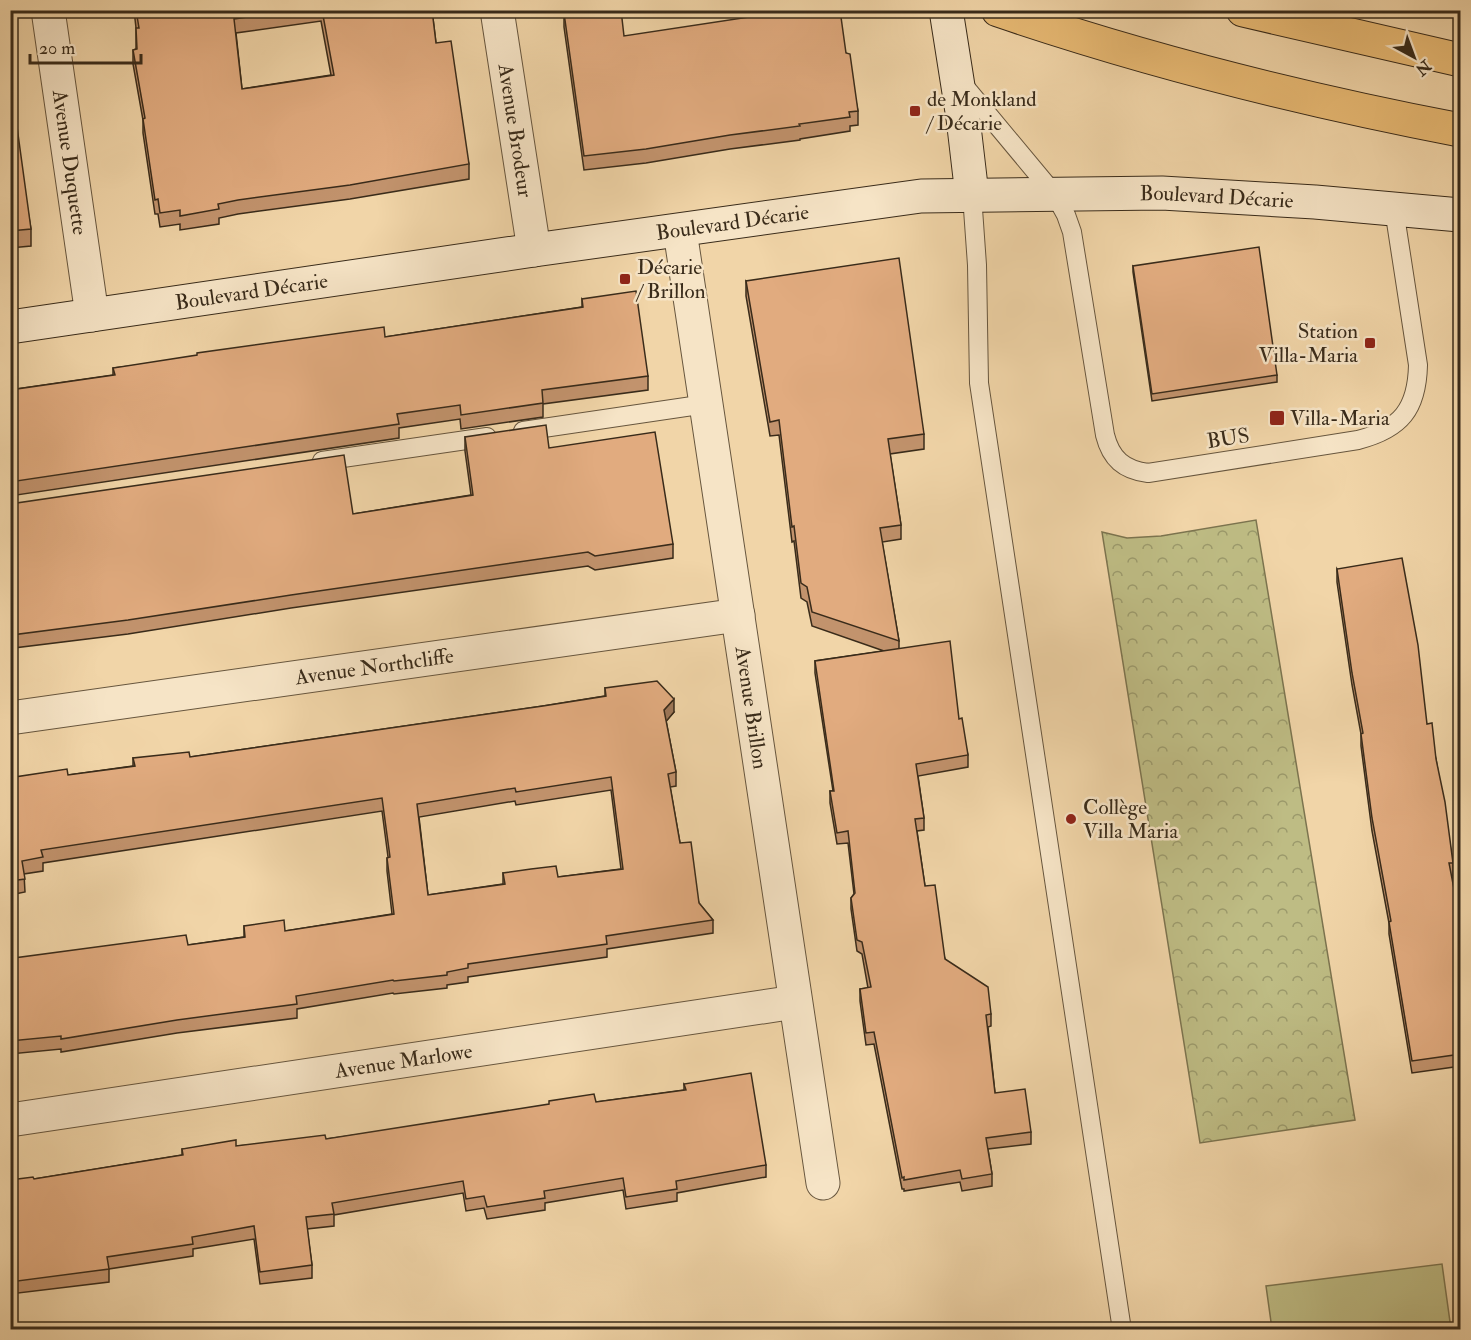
<svg xmlns="http://www.w3.org/2000/svg" width="1471" height="1340" viewBox="0 0 1471 1340" font-family="'IM FELL Double Pica',serif">
	<defs>
		<pattern id="forest-crowns" width="20" height="18" patternUnits="userSpaceOnUse" patternTransform="scale(1.5)"><rect width="20" height="18" fill="#bebc84"/><path d="M2 6a3 3 0 1 1 6 0M12 15a3 3 0 1 1 6 0" fill="none" stroke="#9b996b"/></pattern>
	</defs>
	<rect width="100%" height="100%" fill="#f1d5a8"/>
	<filter id="stains"><feTurbulence type="fractalNoise" baseFrequency=".00333" numOctaves="4"/><feColorMatrix values="0 0 0 0 .2 0 0 0 0 .09 0 0 0 0 .02 0 0 0 .5 -.17"/></filter>
	<radialGradient id="worn" r=".72"><stop offset=".6" stop-color="#630" stop-opacity="0"/><stop offset="1" stop-color="#630" stop-opacity=".3"/></radialGradient>
	<path fill="url(#forest-crowns)" stroke="#7c744f" stroke-width="1.5" d="M1256 520 1355 1120 1200 1143 1102 532 1127 538 1161 536Z"/>
	<path fill="#bebc84" stroke="#7c744f" stroke-width="1.5" d="M1442 1264 1451 1329H1272L1266 1286Z"/>
	<g fill="none" stroke-linecap="round" stroke-linejoin="round">
		<defs>
			<g id="service">
				<path d="M961 82 1055 195 1066 215 1072 232 1105 435C1111 459 1124 470 1148 473L1358 440C1401 429 1417 409 1418 365L1394 209"/>
				<path d="M972 195 977 265 979 383 1122 1330"/>
				<path d="M523 431 706 404"/>
				<path d="M322 461 487 437"/>
			</g>
			<g id="minor">
				<path id="s1" d="M48 10 92 315"/>
				<path id="s2" d="M497 10 534 250"/>
				<path id="s3" d="M680 231 823 1183"/>
				<path id="s4" d="M10 718 738 615"/>
				<path id="s5" d="M10 1120 795 1002"/>
			</g>
			<g id="secondary">
				<path d="M946 10 963 118 972 195"/>
				<path id="s6" d="M10 327 534 250 921 196 1162 193 1315 202 1460 215"/>
			</g>
			<g id="motorway">
				<path d="M998 10C1148 61 1304 100 1460 130"/>
				<path d="M1243 10 1460 60"/>
			</g>
		</defs>
		<use href="#service" stroke="#67563e" stroke-width="20"/>
		<use href="#minor" stroke="#67563e" stroke-width="35"/>
		<use href="#secondary" stroke="#392b1a" stroke-width="35"/>
		<use href="#motorway" stroke="#392b1a" stroke-width="35"/>
		<use href="#service" stroke="#f6e4c6" stroke-width="18"/>
		<use href="#minor" stroke="#f6e4c6" stroke-width="33"/>
		<use href="#secondary" stroke="#f6e4c6" stroke-width="33"/>
		<use href="#motorway" stroke="#e8ba74" stroke-width="33"/>
	</g>
	<g fill="#c2936d" stroke="#392b1a" stroke-width="1.5" fill-rule="evenodd">
		<path d="M134 10H432L436 43 469 164V179L350 199 238 214 219 218V224L180 230V224L160 227 158 214H155L143 133V120L133 64V50L136 49V28ZM321 21 331 75 242 89 236 33Z"/>
		<path d="M564 13 624 36 846 53 858 111V125L850 126V131L800 139V140L730 149 646 163 584 170 564 27Z"/>
		<path d="M10 105 31 229V246L10 248Z"/>
		<path d="M1133 266 1277 375V382L1152 401 1133 272Z"/>
		<path d="M746 281 924 434V449L890 454 901 525V539L882 542 899 641V649L959 719 968 755V767L918 776 924 818V830L917 831 925 886 945 959 991 1014V1026L988 1027 995 1093 1031 1132V1144L988 1149 992 1174V1186L962 1191 960 1182 904 1191V1189H902L874 1044 866 1045 860 1001V989L868 988 862 954 857 951 851 909V898L854 894 848 843 837 844 830 803V791H833L815 673V661L884 651 812 626 807 602 801 598 794 541 792 542 779 435 770 436 746 296Z"/>
		<path d="M582 299 648 376V390L543 404V417L461 429 460 419 399 428V438L10 496V390L113 375V368L385 337 582 307Z"/>
		<path d="M465 437 549 448 673 544V558L595 570 588 566 291 608 128 634 14 648V656L10 657V504L353 514 471 495 465 451Z"/>
		<path d="M1337 569 1427 724 1436 759 1453 863V875L1452 876 1461 925V1066L1412 1073 1389 934V923L1372 831 1361 746V734L1352 685 1337 582Z"/>
		<path d="M605 688 674 712 666 721 676 772V786L670 787 680 843 699 903 713 920V933L607 949V957L468 977V982L447 985V988L394 994 393 993 297 1009V1018L177 1033 61 1052V1049L10 1054V961L188 945 244 937V926L285 931 392 914 387 871V858L388 857 382 811 43 863V871L24 874 25 892 10 895V783H15V777L68 775 133 766V758L190 757 543 706 605 696ZM611 790 621 869 558 877 503 873V884L428 895 419 817 515 801 516 805Z"/>
		<path d="M684 1084 766 1165V1177L677 1193V1201L626 1209 623 1190 545 1203V1210L487 1219 484 1208 466 1211 463 1193 334 1215V1226L307 1229 312 1265V1278L260 1284 254 1239 193 1249V1256L109 1269V1282L10 1294V1180L34 1179 182 1155V1149L236 1146 326 1139 684 1090Z"/>
	</g>
	<path fill="#9e7859" stroke="#392b1a" stroke-width="1.5" d="M674 699V712L664 724V710Z"/>
	<g fill="#e1ab7f" stroke="#392b1a" stroke-width="1.5" fill-rule="evenodd">
		<path d="M136 10H295L234 19 242 89 334 75 322 10H432L436 43 451 41 469 164 350 185 238 200 218 204 219 209 180 216V210L160 213 158 199 155 200 143 119 145 118 133 50 137 49 136 28H139Z"/>
		<path d="M580 10H621L624 36 796 10H840L846 53 850 54 858 111 849 112 850 117 799 124 800 126 730 135 646 149 584 156 564 13Z"/>
		<path d="M10 105H14L31 229 10 231Z"/>
		<path d="M1259 247 1277 375 1152 394 1133 266Z"/>
		<path d="M899 258 924 434 888 439 901 525 880 528 899 641 812 612 807 587 801 583 794 526 792 527 779 420 770 422 746 281Z"/>
		<path d="M636 291 648 376 542 390 543 403 461 415 460 405 397 414 399 424 10 482V390L115 375 113 368 197 355V353L384 327 385 337 583 307 582 299Z"/>
		<path d="M546 425 549 448 655 432 673 544 595 556 588 552 291 595 128 620 12 635 14 642 10 643V504L344 455 353 514 473 495 465 437Z"/>
		<path d="M1402 558 1418 645 1427 724 1432 723 1436 759 1445 802 1453 863H1449L1461 925V1054L1412 1061 1389 922 1391 921 1372 818 1361 734 1363 733 1352 673 1337 569Z"/>
		<path d="M950 641 959 719 962 718 968 755 916 764 924 818 915 819 925 886 935 885 945 959 988 987 991 1014 986 1015 995 1093 1025 1089 1031 1132 986 1138 992 1174 962 1179 960 1170 904 1180V1177L902 1178 874 1032 866 1033 860 989 871 987 862 942 857 940 851 898 855 893 848 831 837 833 830 791H834L815 661Z"/>
		<path d="M657 681 674 699 664 710 676 772 668 774 680 843 691 842 699 903 713 920 606 936 607 944 468 964V968L447 972V975L394 981 393 980 296 996 297 1004 177 1020 61 1039V1036L10 1041V961L14 960V958L186 935 188 945 245 937 244 926 284 920 285 931 394 914 387 858 390 857 382 798 41 850 43 857 22 861 25 879 10 881V783H16L15 777 67 769 68 775 135 766 133 758 189 752 190 757 543 706 606 696 605 688ZM611 777 623 869 558 877 556 866 531 869 503 873 505 884 428 895 417 804 515 788 516 792Z"/>
		<path d="M751 1073 766 1165 676 1181 677 1189 626 1197 623 1178 544 1191 545 1198 487 1207 484 1196 466 1199 463 1181 332 1203 334 1214 306 1217 312 1265 260 1272 254 1226 192 1237 193 1244 107 1257 109 1269 10 1282V1180L33 1177 34 1179 183 1155 182 1149 236 1140V1146L325 1135 326 1139 549 1104V1101L594 1094 596 1102 686 1090 684 1084Z"/>
	</g>
	<g fill="#8f2418" stroke="#f6e4c6" stroke-width="2">
		<rect x="909" y="105" width="12" height="12" rx="3"/>
		<rect x="619" y="273" width="12" height="12" rx="3"/>
		<rect x="1364" y="337" width="12" height="12" rx="3"/>
		<rect x="1269" y="410" width="16" height="16" rx="3"/>
		<circle cx="1071" cy="819" r="6"/>
	</g>
	<g text-anchor="middle" stroke-width="5" stroke-linejoin="round" paint-order="stroke">
		<g font-size="21" fill="#392b1a" stroke="#f6e4c6" text-anchor="start">
			<text x="927" y="106">de Monkland<tspan x="927" dy="24">/ Décarie</tspan></text>
			<text x="637" y="274">Décarie<tspan x="637" dy="24">/ Brillon</tspan></text>
			<text x="1358" y="338" text-anchor="end">Station<tspan x="1358" dy="24">Villa-Maria</tspan></text>
			<text x="1290" y="425">Villa-Maria</text>
			<text x="1083" y="814">Collège<tspan x="1083" dy="24">Villa Maria</tspan></text>
		</g>
		<g font-size="21" fill="#392b1a" stroke="#f6e4c6">
			<text dy="7" stroke="none"><textPath href="#s2" startOffset="122">Avenue Brodeur</textPath></text>
			<text dy="7" stroke="none"><textPath href="#s1" startOffset="154">Avenue Duquette</textPath></text>
			<text dy="7" stroke="none"><textPath href="#s6" startOffset="1216">Boulevard Décarie</textPath></text>
			<text dy="7" stroke="none"><textPath href="#s6" startOffset="730">Boulevard Décarie</textPath></text>
			<text dy="7" stroke="none"><textPath href="#s6" startOffset="244">Boulevard Décarie</textPath></text>
			<text transform="translate(1228 438) rotate(-9)" y="7">BUS</text>
			<text dy="7" stroke="none"><textPath href="#s4" startOffset="368">Avenue Northcliffe</textPath></text>
			<text dy="7" stroke="none"><textPath href="#s3" startOffset="482">Avenue Brillon</textPath></text>
			<text dy="7" stroke="none"><textPath href="#s5" startOffset="398">Avenue Marlowe</textPath></text>
		</g>
	</g>
	<rect width="1471" height="1340" fill="none" stroke="#f1d5a8" stroke-width="36"/>
	<rect x="12" y="12" width="1447" height="1316" fill="none" stroke="#392b1a" stroke-width="3"/>
	<rect x="18" y="18" width="1435" height="1304" fill="none" stroke="#392b1a" stroke-width="1.5"/>
	<g transform="translate(1414 57) rotate(139)" stroke="#f6e4c6" stroke-width="4.5" paint-order="stroke">
	<path d="M0-4.5L10 22L0 15L-10 22Z" fill="#392b1a"/>
	<text y="-9" font-size="16" font-weight="bold" text-anchor="middle" fill="#392b1a">N</text>
	</g>
	<path d="M30 54v9h111v-9" fill="none" stroke="#392b1a" stroke-width="3"/>
	<text x="39" y="54" font-size="18" fill="#392b1a" stroke="#f6e4c6" stroke-width="4.5" paint-order="stroke">20 m</text>
	<rect width="100%" height="100%" filter="url(#stains)"/>
	<rect width="100%" height="100%" fill="url(#worn)"/>
</svg>
